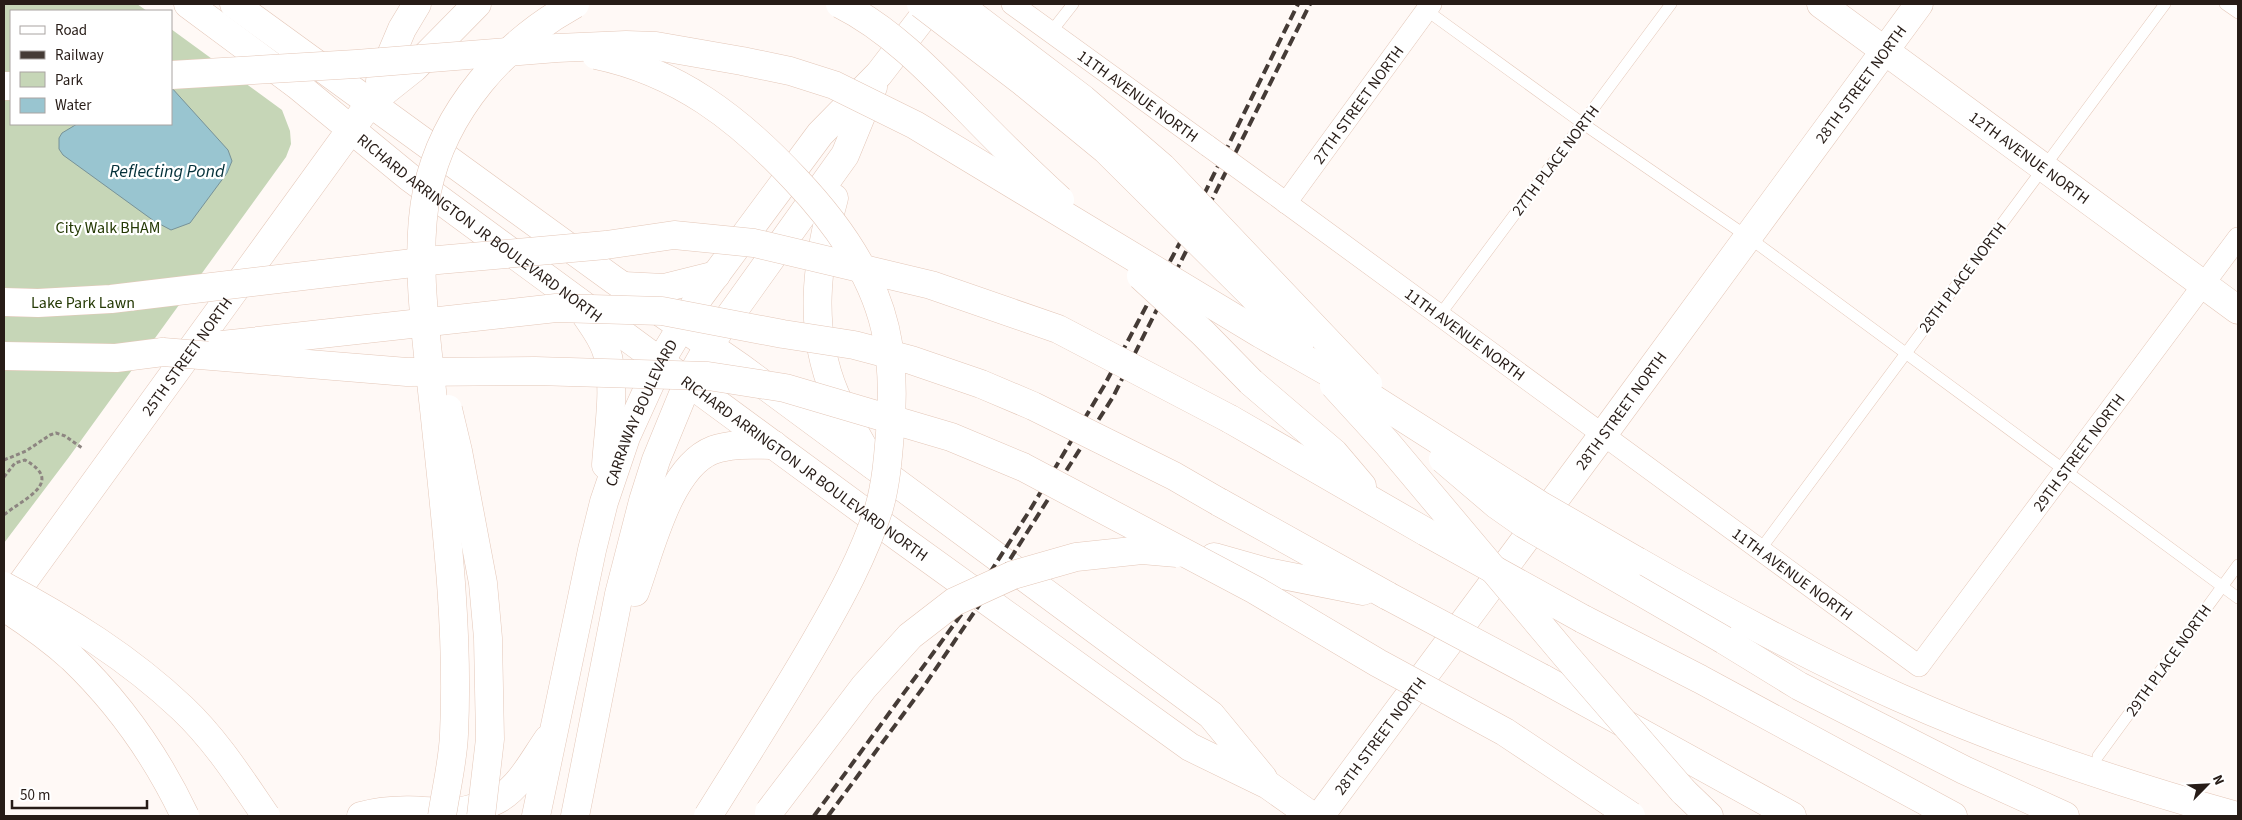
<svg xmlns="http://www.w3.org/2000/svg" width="2242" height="820" viewBox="0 0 2242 820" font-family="'Source Sans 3',sans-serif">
	<rect width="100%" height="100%" fill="#fff9f6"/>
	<path fill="#c6d6b7" d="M5 4H137L147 11H11V124H171V29L282 110 290 131 291 144 286 157 69 457 4 543V6Z"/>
	<path fill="#99c5d0" stroke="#779298" d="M171 87 228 150 232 161 227 173 190 223 171 230 154 221 63 155 59 149V138L62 133 77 124H171Z"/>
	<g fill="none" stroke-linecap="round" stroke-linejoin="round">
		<defs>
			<g id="service">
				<path d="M2225 4 2238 13"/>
				<path d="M1426 10 1582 123 1748 237 2238 598"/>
				<path d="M1051 32 1073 4"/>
				<path d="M1439 316 1671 4"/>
				<path d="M1760 550 2165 4"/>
				<path d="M2098 756 2238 565"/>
			</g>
			<g id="minor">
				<path id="s1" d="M1012 4 1208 146"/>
				<path id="s2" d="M1270 191 1919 666 2238 238"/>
				<path id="s3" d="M1286 203 1431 4"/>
			</g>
			<g id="tertiary">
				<path id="s4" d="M188 4 297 85 409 177 900 538 1190 747 1268 785 1312 816"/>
				<path d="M234 4 614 280 740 367 1211 715 1263 778"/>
				<path id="s5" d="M1821 4 2238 310"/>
				<path d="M361 816C396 806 430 811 466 815"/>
				<path id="s6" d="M1320 816 1602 436 1919 4"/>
			</g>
			<g id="secondary">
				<path id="s7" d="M4 608 370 103"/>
			</g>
			<g id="primary">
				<path d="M834 198C816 264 808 330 835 394 846 419 861 442 873 465"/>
				<path d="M624 286 664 288 716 275"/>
				<path d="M577 301C586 318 600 332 606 350 617 380 608 433 606 465"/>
				<path d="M635 592C650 551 669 467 713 450 733 443 753 445 774 445"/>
				<path d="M452 814C467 809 486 807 500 798 521 785 534 759 548 739"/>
				<path id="s8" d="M536 816 592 550 604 502 626 437 660 362 700 296 820 134 879 74 933 4"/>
				<path d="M575 816 619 594 643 501 656 460 688 382 709 345 845 155 873 87"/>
			</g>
			<g id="motorway">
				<path d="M380 81 402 29 417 4"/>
				<path d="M4 86H11"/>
				<path d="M370 103 414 68 477 4"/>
				<path d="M4 356 116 358 163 352"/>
				<path d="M1251 382 1334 453 1362 486"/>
				<path d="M1230 419 1426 532"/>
				<path d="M1219 502 1388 596"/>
				<path d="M1214 557 1267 572 1363 591"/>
				<path d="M1637 561C1722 610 1808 657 1898 697 2008 746 2122 784 2237 816"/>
				<path d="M1583 619 1700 679 1953 816"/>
				<path d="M1724 640 1799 686 1964 770 2065 816"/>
				<path d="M1542 678 1792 816"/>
				<path d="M1683 791 1709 816"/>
			</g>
		</defs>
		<use href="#service" stroke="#e4c7b8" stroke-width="12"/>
		<use href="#minor" stroke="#e4c7b8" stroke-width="22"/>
		<use href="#tertiary" stroke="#e4c7b8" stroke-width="29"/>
		<use href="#secondary" stroke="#e4c7b8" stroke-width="29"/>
		<use href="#primary" stroke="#e4c7b8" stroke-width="29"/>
		<use href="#motorway" stroke="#e4c7b8" stroke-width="29"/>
		<g stroke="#8d8581" stroke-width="3" stroke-dasharray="4 2.5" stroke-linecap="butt">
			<path d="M4 460 26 451 50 435 56 433 65 436 82 448"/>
			<path d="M4 477 15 463 25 460C66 483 22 499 4 515"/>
		</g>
		<use href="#service" stroke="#fff" stroke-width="11"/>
		<use href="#minor" stroke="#fff" stroke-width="21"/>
		<use href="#tertiary" stroke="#fff" stroke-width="28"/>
		<use href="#secondary" stroke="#fff" stroke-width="28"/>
		<use href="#primary" stroke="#fff" stroke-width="28"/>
		<use href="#motorway" stroke="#fff" stroke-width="28"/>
		<g stroke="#453b36" stroke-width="4" stroke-dasharray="10 5" stroke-linecap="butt">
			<path d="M814 816 977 593 1030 510 1104 386 1184 235 1298 4"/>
			<path d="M828 816 922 689 1007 564 1113 397 1310 4"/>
		</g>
		<defs>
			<path id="minor-bridge" d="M1208 146 1270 191"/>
			<g id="motorway-bridge">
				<path d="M840 4C888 28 927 68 964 106 995 138 1027 170 1060 200"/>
				<path d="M921 4 1023 82 1106 150 1252 295 1299 346"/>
				<path d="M958 4 1083 99 1162 167 1368 384"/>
				<path d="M596 55C678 72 738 118 795 179 834 220 872 272 885 328 893 362 893 398 890 433 888 458 886 484 879 508 864 555 840 599 815 642 781 701 744 758 708 816"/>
				<path d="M171 75 356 64 557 48 626 45 656 46 742 61 790 71 834 85 915 125 1261 334 1358 389 1540 505 1637 561"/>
				<path d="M1141 276 1203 333 1251 382"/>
				<path d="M4 302 38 303 111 299 438 260 606 245 674 235 754 243 931 285 1058 329 1230 419"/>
				<path d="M222 345 556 308 662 311 783 334 854 345 911 360 981 384 1033 406 1174 476 1219 502"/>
				<path d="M163 352 407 372 535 371 708 376 785 388 951 437 1023 467 1255 590 1378 663 1505 732 1631 816"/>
				<path d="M1334 385 1387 443 1567 657 1683 791"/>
				<path d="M448 409 458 451 483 583 488 638 490 739 481 816"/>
				<path d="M1443 459 1497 505 1524 524 1724 640"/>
				<path d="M1426 532 1583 619"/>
				<path d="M4 586C68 620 129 658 182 708 215 739 240 778 266 816"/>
				<path d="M1388 596 1542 678"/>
				<path d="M4 607C27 622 51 639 72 658 119 703 157 757 185 816"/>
				<path d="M769 812 864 687 910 636 954 602 1013 575 1076 557 1142 550 1177 553"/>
				<path d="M442 816C446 789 453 761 454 734 459 629 446 523 435 418 428 349 413 258 427 191 444 110 504 43 575 4"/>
			</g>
		</defs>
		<use href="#minor-bridge" stroke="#e4c7b8" stroke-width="22" stroke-linecap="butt"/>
		<use href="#motorway-bridge" stroke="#e4c7b8" stroke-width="29" stroke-linecap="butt"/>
		<use href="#minor-bridge" stroke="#fff" stroke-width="21"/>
		<use href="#motorway-bridge" stroke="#fff" stroke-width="28"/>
	</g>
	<g text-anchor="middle" stroke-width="4.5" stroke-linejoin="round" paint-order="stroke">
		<g font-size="16" fill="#271c17" stroke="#fff">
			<text dy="6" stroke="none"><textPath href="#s6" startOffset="910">28TH STREET NORTH</textPath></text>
			<text dy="6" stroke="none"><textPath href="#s1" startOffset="156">11TH AVENUE NORTH</textPath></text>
			<text dy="6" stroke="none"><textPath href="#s3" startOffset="122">27TH STREET NORTH</textPath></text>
			<text dy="6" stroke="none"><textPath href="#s5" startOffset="259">12TH AVENUE NORTH</textPath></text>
			<text transform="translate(1555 160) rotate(-53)" y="6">27TH PLACE NORTH</text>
			<text dy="6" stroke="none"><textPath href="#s4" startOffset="368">RICHARD ARRINGTON JR BOULEVARD NORTH</textPath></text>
			<text transform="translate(1962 277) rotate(-53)" y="6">28TH PLACE NORTH</text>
			<text dy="6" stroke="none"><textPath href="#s2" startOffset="242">11TH AVENUE NORTH</textPath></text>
			<text dy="6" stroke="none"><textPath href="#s7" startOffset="311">25TH STREET NORTH</textPath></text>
			<text dy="6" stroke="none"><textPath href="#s6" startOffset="505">28TH STREET NORTH</textPath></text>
			<text dy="6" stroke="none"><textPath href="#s8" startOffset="418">CARRAWAY BOULEVARD</textPath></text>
			<text dy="6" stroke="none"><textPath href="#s2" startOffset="1071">29TH STREET NORTH</textPath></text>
			<text dy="6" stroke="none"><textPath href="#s4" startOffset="772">RICHARD ARRINGTON JR BOULEVARD NORTH</textPath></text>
			<text dy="6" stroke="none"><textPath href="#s2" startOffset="648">11TH AVENUE NORTH</textPath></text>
			<text transform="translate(2168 660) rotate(-54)" y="6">29TH PLACE NORTH</text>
			<text dy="6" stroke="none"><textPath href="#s6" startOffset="100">28TH STREET NORTH</textPath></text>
		</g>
		<g font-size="16" fill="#243904" stroke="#fff">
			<text x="108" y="233">City Walk BHAM</text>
			<text x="83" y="308">Lake Park Lawn</text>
		</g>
		<g font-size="18" font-style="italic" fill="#043039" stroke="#fff">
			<text x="167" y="177">Reflecting Pond</text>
		</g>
	</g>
	<rect width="2242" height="820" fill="none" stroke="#271c17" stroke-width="10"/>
	<rect x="10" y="10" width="162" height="115" fill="#ffffff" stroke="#a9a4a2"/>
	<rect x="20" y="26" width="25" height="8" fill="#ffffff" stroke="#a9a4a2"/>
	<text x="55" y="35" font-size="15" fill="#271c17">Road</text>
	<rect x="20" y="51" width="25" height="8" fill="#453b36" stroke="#a9a4a2"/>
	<text x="55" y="60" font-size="15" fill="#271c17">Railway</text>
	<rect x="20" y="72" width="25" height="15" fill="#c6d6b7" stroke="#a9a4a2"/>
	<text x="55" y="85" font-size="15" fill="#271c17">Park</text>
	<rect x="20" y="98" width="25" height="15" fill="#99c5d0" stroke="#a9a4a2"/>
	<text x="55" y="110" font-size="15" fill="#271c17">Water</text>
	<g transform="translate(2207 785) rotate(66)" stroke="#ffffff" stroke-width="4" paint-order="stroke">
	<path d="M0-4L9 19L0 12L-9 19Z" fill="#271c17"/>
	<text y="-8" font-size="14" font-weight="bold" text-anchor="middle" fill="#271c17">N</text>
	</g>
	<path d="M12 800v8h135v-8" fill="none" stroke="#271c17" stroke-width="2.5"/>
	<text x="20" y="800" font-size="15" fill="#271c17" stroke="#ffffff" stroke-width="4" paint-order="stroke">50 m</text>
</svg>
